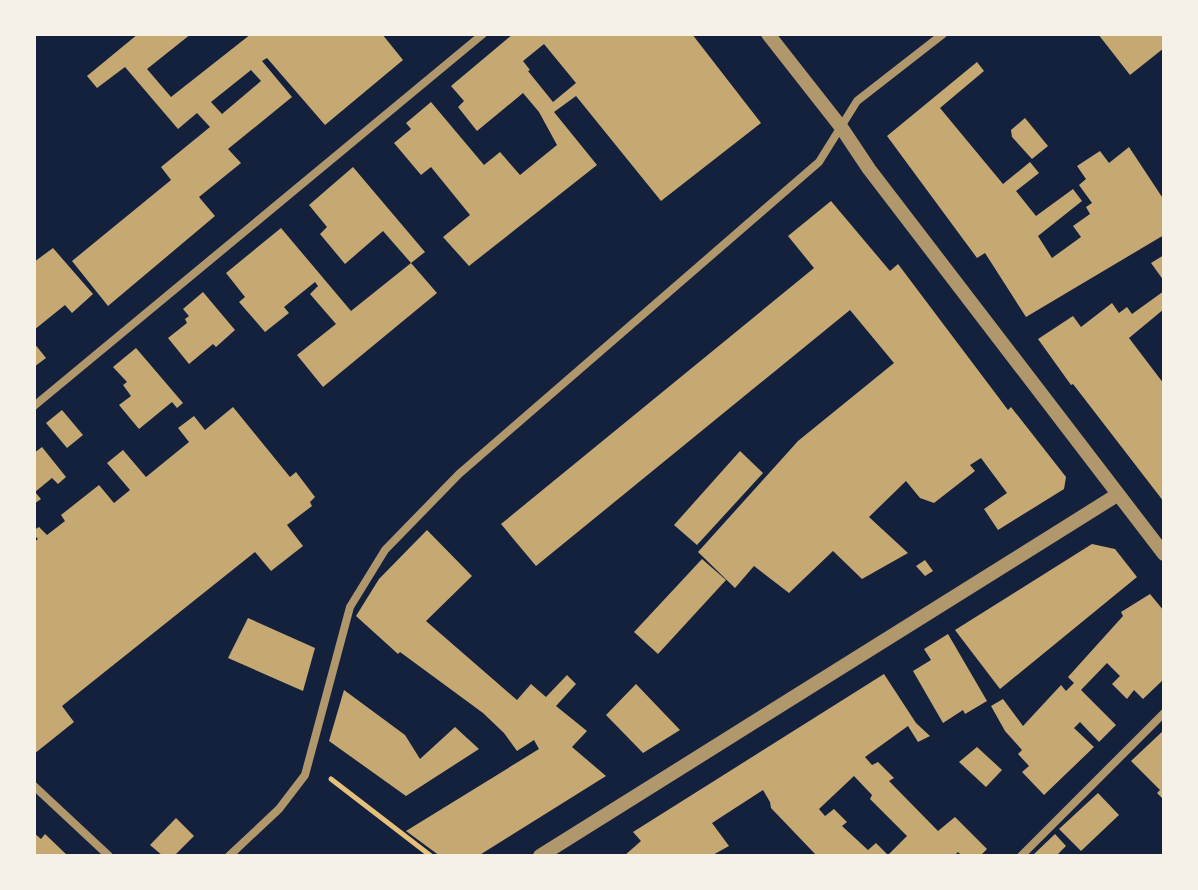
<svg xmlns="http://www.w3.org/2000/svg" width="1198" height="890" viewBox="0 0 1198 890" font-family="Signika,sans-serif">
	<rect width="100%" height="100%" fill="#14213d"/>
	<g fill="#c6a872" fill-rule="evenodd">
		<path d="M138 34H191L147 69 171 97 251 34H382L403 60 325 125 267 58 262 61 292 97 228 149 241 163 199 197 215 216 108 306 72 261 171 180 161 167 210 127 197 113 178 129 125 67 97 88 87 76ZM251 70 261 81 222 114 211 102Z"/>
		<path d="M513 34H692L761 123 661 201 576 96 554 112 597 165 469 266 443 237 470 215 431 167 421 175 394 143 411 129 406 123 431 102 484 165 500 152 520 175 557 145 539 112 523 93 477 131 458 107 464 101 451 86ZM544 44 576 83 553 102 528 71 530 70 523 61Z"/>
		<path d="M1098 34H1164V48L1130 75Z"/>
		<path d="M977 62 984 71 940 108 1003 184 1030 162 1039 173 1016 191 1036 216 1073 189 1082 201 1038 236 1052 258 1081 237 1073 226 1090 214 1086 207 1092 203 1079 185 1086 179 1077 166 1100 151 1109 163 1129 147 1164 200V235L1026 317 985 253 977 258 887 136Z"/>
		<path d="M1025 118 1048 146 1032 159 1012 137 1011 130Z"/>
		<path d="M353 167 425 252 411 263 383 231 345 264 320 234 327 227 309 205Z"/>
		<path d="M831 201 890 271 898 264 1008 410 1011 407 1066 477 1064 489 998 530 984 509 1007 493 981 458 970 465 975 471 934 503 920 498 906 481 869 517 908 553 862 579 833 551 789 593 754 566 735 588 698 552 798 441 894 363 850 310 536 566 501 524 814 268 788 236Z"/>
		<path d="M281 228 351 311 411 263 437 293 323 387 297 355 336 324 310 294 318 286 315 282 284 307 289 313 265 332 239 302 245 297 226 273Z"/>
		<path d="M53 248 93 294 72 313 65 305 34 330V262Z"/>
		<path d="M1164 255V281L1151 263Z"/>
		<path d="M1164 291V309L1129 338 1164 384V502L1073 384 1071 385 1038 339 1073 316 1081 327 1112 303 1119 313 1127 307 1132 314Z"/>
		<path d="M203 292 235 330 216 347 213 344 189 364 168 338 187 323 185 319 189 316 183 309Z"/>
		<path d="M34 343 46 358 34 367Z"/>
		<path d="M136 348 183 403 177 408 172 402 139 429 119 405 131 396 123 385 127 382 113 367Z"/>
		<path d="M233 407 290 477 296 472 315 497 310 502 312 506 287 525 303 546 271 571 255 552 62 706 74 722 34 754V542L38 539 34 535V530L39 527 47 535 65 521 61 515 99 485 114 503 130 490 107 463 123 450 146 477 189 442 178 428 194 416 205 430Z"/>
		<path d="M62 410 83 435 67 448 46 423Z"/>
		<path d="M42 447 66 477 58 484 52 478 35 492 41 499 34 504V453Z"/>
		<path d="M740 451 763 473 697 545 674 525Z"/>
		<path d="M427 530 472 576 426 621 517 700 531 684 546 697 567 675 576 684 556 706 587 731 572 747 606 776 478 856H440L406 831 539 749 534 740 517 751 504 733 483 713 400 652 398 654 356 616 379 579Z"/>
		<path d="M1092 544 1115 549 1137 577 1000 689 955 630Z"/>
		<path d="M702 559 726 580 658 654 634 632Z"/>
		<path d="M925 560 933 571 925 576 916 566Z"/>
		<path d="M1150 594 1164 611V679L1143 699 1134 690 1127 699 1112 684 1120 676 1107 663 1081 690 1116 725 1099 742 1080 722 1074 728 1094 747 1044 795 1022 772 1029 766 1018 754 1022 750 1005 731 991 706 1003 699 1023 726 1061 685 1066 691 1074 683 1068 677 1123 616 1121 612Z"/>
		<path d="M248 618 315 648 303 691 228 658Z"/>
		<path d="M948 634 987 701 965 714 963 710 943 723 913 671 931 660 924 649Z"/>
		<path d="M884 674 916 723 930 736 918 742 908 726 865 757 872 765 878 762 894 778 889 781 938 831 955 817 987 849 980 856H962L958 852 954 856H817L771 808 770 802 763 790 712 823 729 846 711 856H624L641 841 633 832ZM854 776 872 795 870 799 907 836 888 855 876 843 868 850 842 826 847 822 834 809 825 816 819 809Z"/>
		<path d="M636 684 680 730 643 753 606 715Z"/>
		<path d="M344 690 405 735 420 759 455 727 479 749 406 796 329 741Z"/>
		<path d="M1164 730V800L1157 793 1160 790 1131 761Z"/>
		<path d="M977 747 1002 770 986 787 959 762Z"/>
		<path d="M1098 793 1119 815 1081 851 1059 829Z"/>
		<path d="M176 818 194 836 174 856H163L150 845Z"/>
		<path d="M34 833 41 839 45 834 68 856H34Z"/>
		<path d="M1055 834 1066 846 1056 856H1032Z"/>
	</g>
	<g fill="none" stroke-linecap="round" stroke-linejoin="round">
		<path stroke="#e5c07b" stroke-width="5" d="M331 779 431 856"/>
		<g stroke="#b1986c" stroke-width="8">
			<path d="M34 406 483 34"/>
			<path d="M34 786 109 856"/>
			<path d="M229 856 279 809 305 775 350 607 385 550 459 474 819 162 857 101 943 34"/>
			<path d="M1021 856 1164 713"/>
		</g>
		<g stroke="#b1986c" stroke-width="14">
			<path d="M768 34 841 127 869 169 1164 554"/>
			<path d="M540 856 1117 495"/>
		</g>
	</g>
	<rect width="1198" height="890" fill="none" stroke="#f6f1e7" stroke-width="72"/>
</svg>
